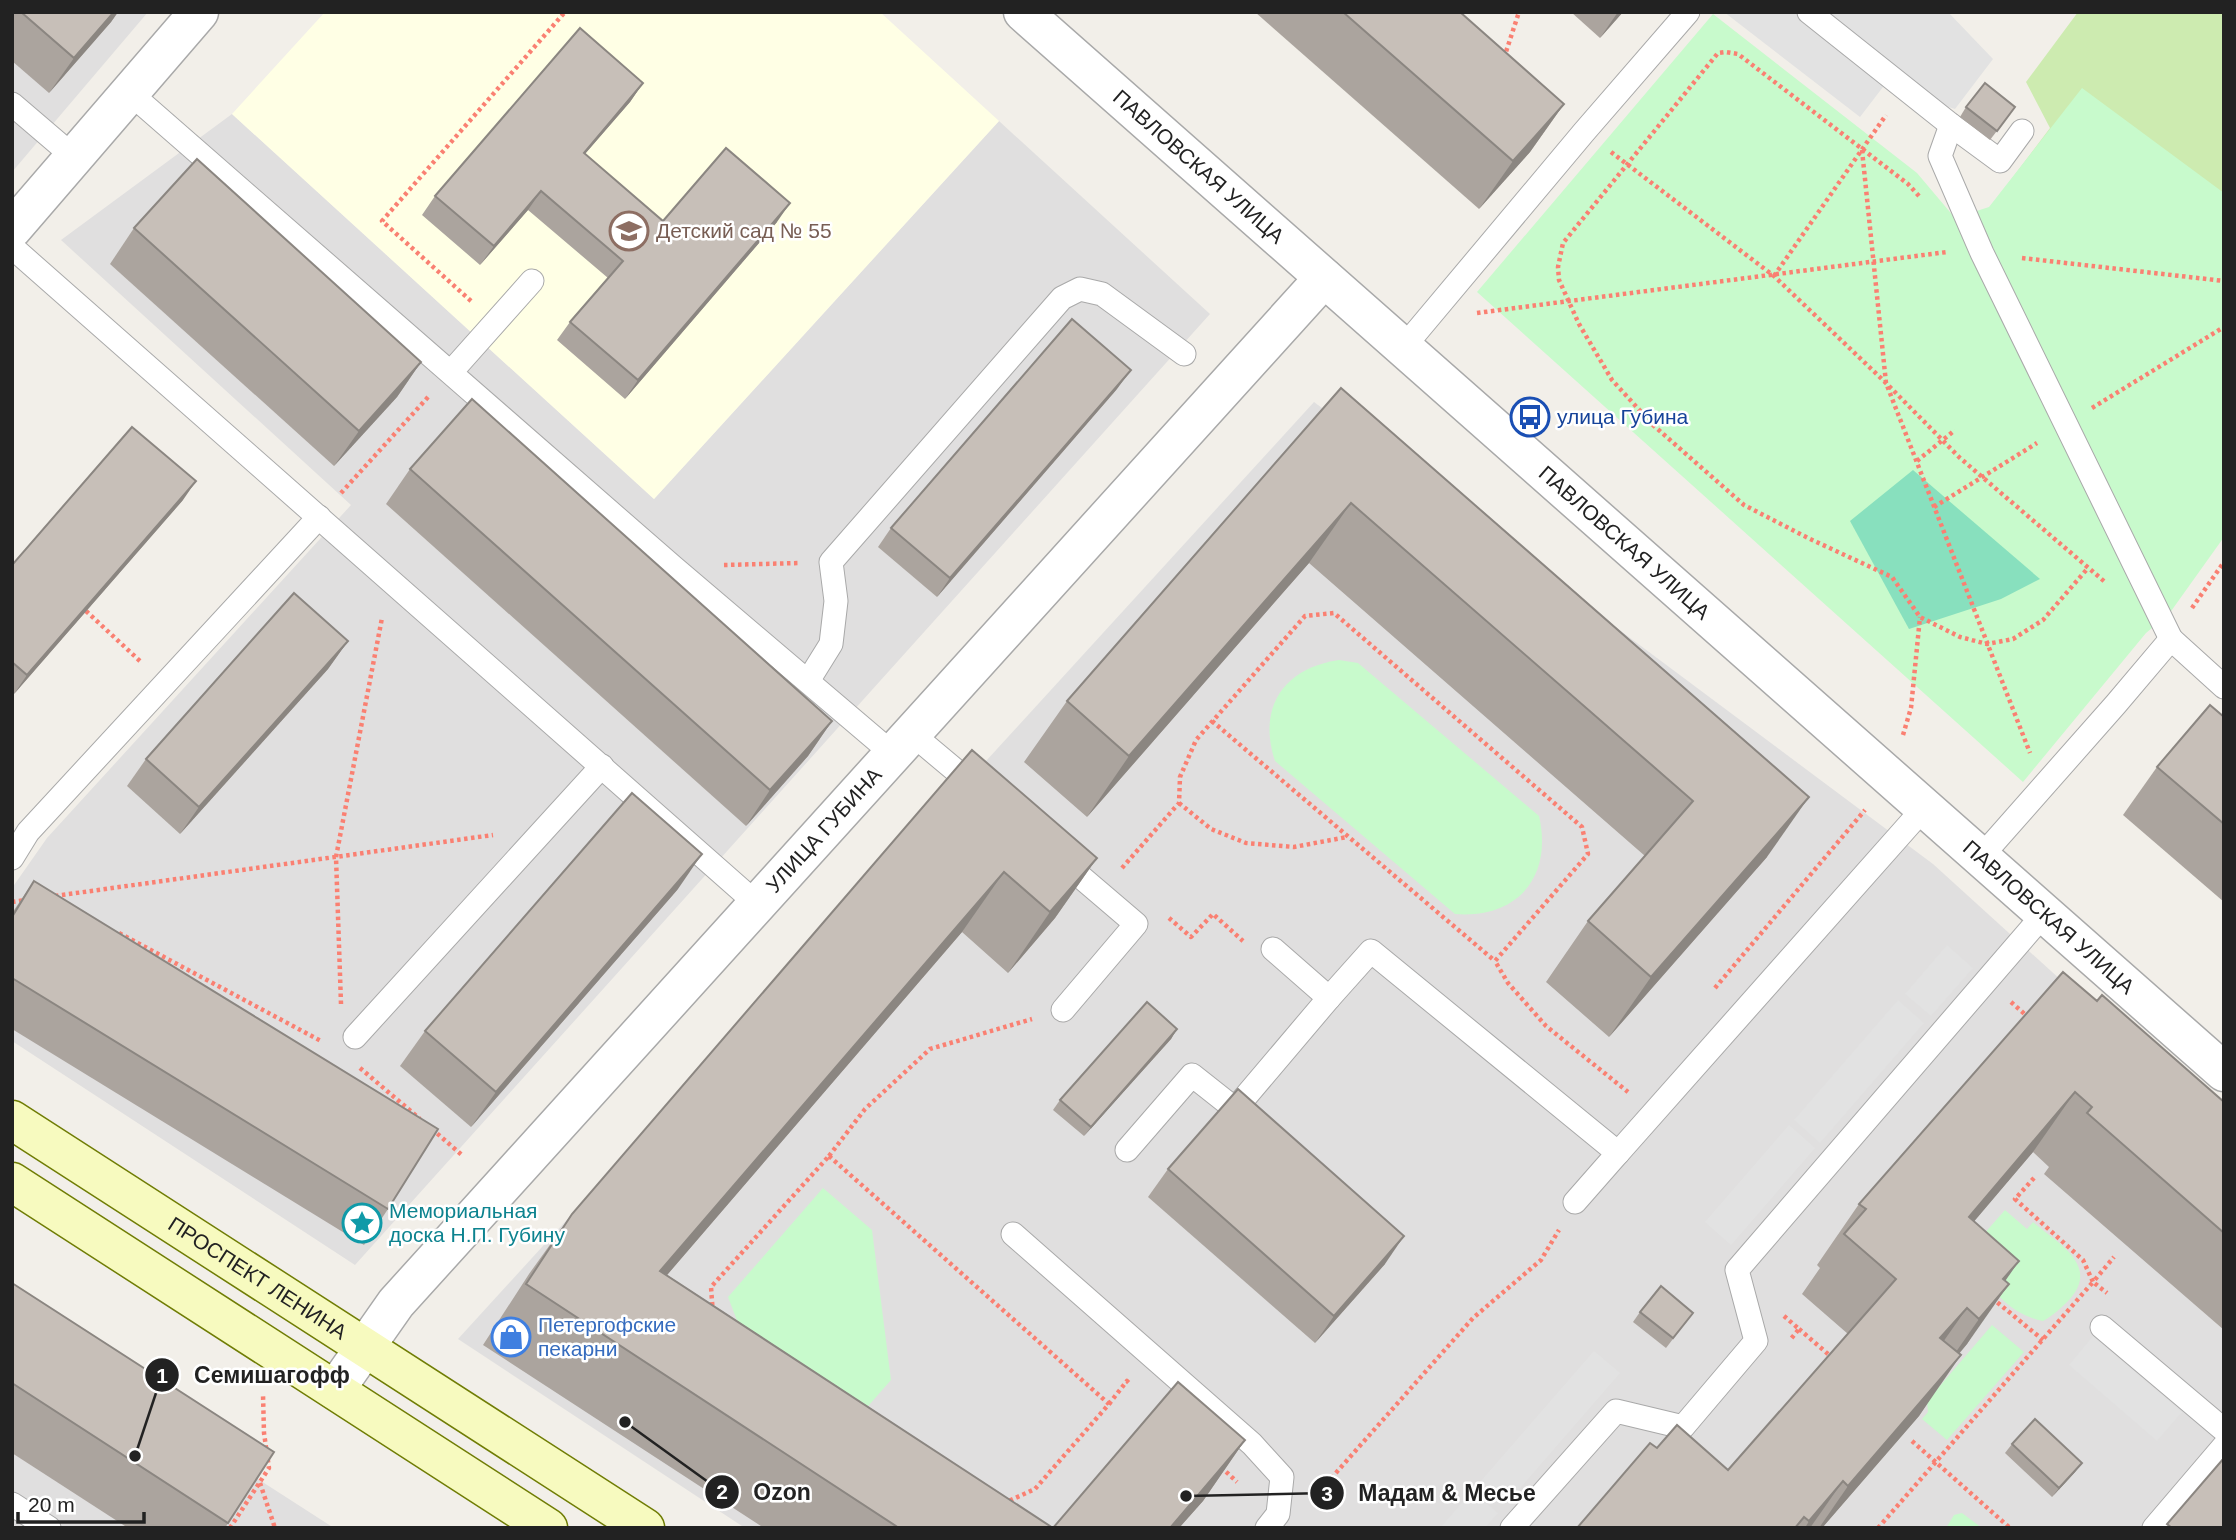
<svg xmlns="http://www.w3.org/2000/svg" width="2236" height="1540" viewBox="0 0 2236 1540" font-family="Arial,sans-serif">
	<rect width="100%" height="100%" fill="#f2efe9"/>
	<g fill="#e0dfdf">
		<path d="M12 12H148L12 172Z"/>
		<path d="M232 114 654 499 999 121 1210 314 355 1265 12 1041V888L47 838 351 505 61 240Z"/>
		<path d="M1314 402 1933 864 2224 1128V1528H745L458 1339Z"/>
		<path d="M12 1321 334 1528H12Z"/>
	</g>
	<path fill="#ffffe5" d="M325 12H880L999 121 654 499 232 114Z"/>
	<path fill="#cdebb0" d="M2078 12H2224V271L1998 197 2050 128 2026 82Z"/>
	<g fill="#c8facc">
		<path d="M1713 14 1917 173 1955 218 1989 207 2082 88 2224 193V537L2169 614 2146 633 2023 782 1477 292Z"/>
		<path d="M1339 660 1358 663 1539 816C1553 876 1518 919 1455 914L1275 761C1257 707 1284 668 1339 660Z"/>
		<path d="M823 1188 872 1230 891 1380 862 1413 738 1323 728 1297Z"/>
		<path d="M2005 1210 2027 1229 2033 1222C2057 1243 2101 1265 2069 1300 2061 1308 2054 1315 2043 1321 2007 1314 1985 1283 1967 1253Z"/>
		<path d="M1992 1325 2024 1352 1947 1440 1922 1419 1928 1412 1927 1401Z"/>
		<path d="M1962 1513 1982 1528H1946L1954 1515Z"/>
	</g>
	<path fill="#88e0be" d="M1913 470 2040 579 2001 599 1909 629 1850 521Z"/>
	<g fill="#e2e2e2">
		<path d="M1724 12H1948L1993 59 1955 109 1883 87 1860 117Z"/>
		<path d="M1947 945 1973 968 1931 1016 1905 994Z"/>
		<path d="M1898 1000 1924 1023 1820 1143 1794 1120Z"/>
		<path d="M1789 1125 1815 1148 1731 1245 1705 1222Z"/>
		<path d="M2093 1336 2182 1412 2157 1441 2069 1365Z"/>
		<path d="M1594 1351 1620 1373 1507 1503 1481 1481Z"/>
		<path d="M1472 1491 1498 1513 1485 1528H1440Z"/>
	</g>
	<g fill="none" stroke-linecap="round" stroke-linejoin="round">
		<defs>
			<g id="service">
				<path d="M1809 12 1951 125 2000 161 2022 131"/>
				<path d="M130 93 673 567 893 754"/>
				<path d="M12 104 74 157"/>
				<path d="M1951 125 1940 156 1982 253 2171 639"/>
				<path d="M12 247 757 904"/>
				<path d="M1403 348 1584 132 1688 12"/>
				<path d="M451 372 532 281"/>
				<path d="M808 681 831 644 836 601 831 562 1062 298 1080 289 1102 294 1184 354"/>
				<path d="M911 733 979 790"/>
				<path d="M12 858 28 832 319 517"/>
				<path d="M1980 858 2116 704 2171 639 2224 687"/>
				<path d="M1061 860 1136 924 1063 1010"/>
				<path d="M1273 949 1329 998 1371 951 1618 1153 1924 808"/>
				<path d="M355 1037 602 766"/>
				<path d="M1127 1150 1192 1075 1235 1109 1329 998"/>
				<path d="M1575 1202 1618 1153"/>
				<path d="M1013 1234 1252 1444 1282 1477 1278 1514 1267 1528"/>
				<path d="M2102 1327 2224 1430"/>
				<path d="M12 1504 49 1528"/>
				<path d="M1512 1528 1616 1411 1683 1427 1756 1341 1737 1270 2044 914"/>
				<path d="M2154 1528 2224 1446"/>
			</g>
			<g id="minor">
				<path id="s1" d="M1023 12 2224 1072"/>
				<path d="M12 229 199 12"/>
				<path id="s2" d="M335 1390 396 1303 1324 278"/>
			</g>
			<g id="secondary">
				<path id="s3" d="M12 1120 645 1528"/>
				<path d="M12 1182 548 1528"/>
			</g>
		</defs>
		<use href="#service" stroke="#a9a9a9" stroke-width="25"/>
		<use href="#minor" stroke="#a9a9a9" stroke-width="41"/>
		<use href="#secondary" stroke="#707d05" stroke-width="41"/>
		<g stroke="#fa8072" stroke-width="4.5" stroke-dasharray="3.5 3.5" stroke-linecap="butt">
			<path d="M1504 58 1519 12"/>
			<path d="M1862 150 1886 383 2030 753"/>
			<path d="M1611 152 1774 276 1886 383 1960 458 2105 582"/>
			<path d="M1919 196 1908 184 1738 54 1726 52 1718 53 1563 243 1558 267 1559 280 1579 324 1612 380 1653 425 1744 505 1808 538 1892 577 1920 617 1960 637 1987 644 2013 639 2043 620 2088 568"/>
			<path d="M2022 258 2224 281"/>
			<path d="M1774 276 1886 115"/>
			<path d="M471 301 382 221 565 12"/>
			<path d="M1477 313 1947 252"/>
			<path d="M2092 408 2224 327"/>
			<path d="M1917 461 1955 430"/>
			<path d="M341 493 429 396"/>
			<path d="M1934 507 2037 443"/>
			<path d="M724 565 799 563"/>
			<path d="M2192 608 2224 562"/>
			<path d="M86 611 141 662"/>
			<path d="M1212 721 1495 961"/>
			<path d="M1903 735 1911 708 1920 617"/>
			<path d="M1179 803 1211 829 1246 843 1294 847 1347 837"/>
			<path d="M1122 868 1179 803 1180 777 1196 740 1305 616 1334 613 1582 827 1588 854 1495 961 1508 983 1546 1026 1628 1092"/>
			<path d="M55 896 493 835"/>
			<path d="M12 902 25 900"/>
			<path d="M1169 918 1191 937 1213 914 1243 941"/>
			<path d="M119 933 321 1041"/>
			<path d="M1715 988 1865 810"/>
			<path d="M2011 1002 2028 1017"/>
			<path d="M341 1004 336 857 382 618"/>
			<path d="M360 1068 420 1119"/>
			<path d="M432 1129 463 1156"/>
			<path d="M829 1156 1109 1404 1035 1489 1002 1504 958 1493 734 1341 713 1315 711 1287Z"/>
			<path d="M829 1156 865 1109 930 1049 1032 1019"/>
			<path d="M2034 1178 2015 1199 2083 1260 2093 1282 2114 1257"/>
			<path d="M1992 1298 2043 1340"/>
			<path d="M1784 1316 1799 1329 1790 1340"/>
			<path d="M1799 1329 1828 1354"/>
			<path d="M1109 1404 1127 1381 1129 1383"/>
			<path d="M1912 1441 2010 1528"/>
			<path d="M1221 1467 1237 1482"/>
			<path d="M260 1483 275 1528"/>
			<path d="M1313 1487 1327 1483 1473 1318 1541 1260 1559 1230"/>
			<path d="M230 1528 269 1468 264 1433 263 1394"/>
			<path d="M1878 1528 2093 1282 2107 1293"/>
		</g>
		<use href="#service" stroke="#fff" stroke-width="23"/>
		<use href="#minor" stroke="#fff" stroke-width="38"/>
		<use href="#secondary" stroke="#f7fabf" stroke-width="38"/>
	</g>
	<g fill="#aba49e">
		<path d="M12 12H118L111 22 49 93 12 61Z"/>
		<path d="M1255 12H1460L1564 104 1530 152 1479 209Z"/>
		<path d="M1571 12H1623L1600 38Z"/>
		<path d="M643 83 630 102 585 154 663 221 777 222 625 399 557 340 570 322 608 278 528 210 480 265 422 215 435 196Z"/>
		<path d="M1966 107H2015L1990 140 1960 117Z"/>
		<path d="M134 228 421 362 397 397 334 466 110 264Z"/>
		<path d="M1341 388 1767 857 1609 1037 1546 982 1588 921 1645 856 1309 563 1087 817 1024 762 1067 701Z"/>
		<path d="M1117 389 937 597 878 547 891 528Z"/>
		<path d="M410 469 832 721 808 756 746 826 386 504Z"/>
		<path d="M183 500 14 694 12 692V565Z"/>
		<path d="M348 641 328 669 180 834 127 786 146 759Z"/>
		<path d="M2224 717V902L2123 815 2157 767Z"/>
		<path d="M972 750 1097 858 1055 918 1008 973 962 932 667 1275 1053 1528 1245 1440 1203 1501 1179 1528H764L483 1345 529 1274 572 1214Z"/>
		<path d="M34 881 388 1209 364 1245 12 1029V913Z"/>
		<path d="M678 889 471 1127 400 1066 425 1031Z"/>
		<path d="M2097 1001 2224 1102V1330L2044 1174 2049 1167 2033 1152 1974 1221 2005 1281 1967 1344 1959 1354 1919 1416 1822 1528H1577L1657 1448 1728 1470 1848 1334 1802 1294 1820 1268 1817 1265 1859 1204Z"/>
		<path d="M1177 1029 1171 1039 1084 1136 1053 1110 1060 1100Z"/>
		<path d="M1168 1169 1385 1264 1315 1343 1148 1197Z"/>
		<path d="M12 1283 274 1452 225 1528H128L12 1453Z"/>
		<path d="M1640 1312 1693 1313 1666 1348 1633 1322Z"/>
		<path d="M2012 1444 2075 1472 2052 1497 2005 1453Z"/>
	</g>
	<g fill="#8b8681">
		<path d="M114 12H118L111 22 49 93 74 58Z"/>
		<path d="M1618 12H1623L1600 38Z"/>
		<path d="M643 83 630 102 570 171 584 153Z"/>
		<path d="M1564 104 1530 152 1479 209 1513 161Z"/>
		<path d="M541 191 528 210 480 265 494 246Z"/>
		<path d="M790 203 777 222 625 399 638 380Z"/>
		<path d="M421 362 397 397 334 466 359 431Z"/>
		<path d="M1131 370 1117 389 937 597 950 578Z"/>
		<path d="M196 481 183 500 14 694 27 675Z"/>
		<path d="M1351 503 1309 563 1087 817 1129 756Z"/>
		<path d="M348 641 328 669 180 834 199 807Z"/>
		<path d="M832 721 808 756 746 826 770 790Z"/>
		<path d="M1809 797 1767 857 1609 1037 1651 977Z"/>
		<path d="M702 854 678 889 471 1127 496 1092Z"/>
		<path d="M1097 858 1055 918 1008 973 1050 912Z"/>
		<path d="M1004 872 962 932 618 1332 660 1271Z"/>
		<path d="M1177 1029 1171 1039 1084 1136 1091 1127Z"/>
		<path d="M2075 1092 2033 1152 1927 1277 1969 1217Z"/>
		<path d="M1404 1236 1385 1264 1315 1343 1334 1316Z"/>
		<path d="M2019 1261 1979 1319 2003 1279Z"/>
		<path d="M2009 1284 1967 1344 1937 1379 1979 1319Z"/>
		<path d="M1967 1308 1924 1369 1940 1338Z"/>
		<path d="M1961 1355 1919 1416 1822 1528H1819L1848 1486Z"/>
		<path d="M1245 1440 1203 1501 1179 1528H1170Z"/>
		<path d="M2082 1463 2075 1472 2052 1497 2059 1488Z"/>
		<path d="M1843 1481 1810 1528H1805L1809 1521Z"/>
	</g>
	<g fill="#c7bfb8" stroke="#8b8681" stroke-width="2">
		<path d="M21 12H114L74 58Z"/>
		<path d="M1343 12H1460L1564 104 1513 161Z"/>
		<path d="M580 28 643 83 584 153 663 221 726 148 790 203 638 380 570 322 623 261 541 191 494 246 435 196Z"/>
		<path d="M1985 83 2015 107 1997 131 1966 107Z"/>
		<path d="M197 159 421 362 359 431 134 228Z"/>
		<path d="M1072 319 1131 370 950 578 891 528Z"/>
		<path d="M1341 388 1809 797 1651 977 1588 921 1693 801 1351 503 1129 756 1067 701Z"/>
		<path d="M472 399 832 721 770 790 410 469Z"/>
		<path d="M132 427 196 481 27 675 12 662V565Z"/>
		<path d="M294 593 348 641 199 807 146 759Z"/>
		<path d="M2210 705 2224 717V824L2157 767Z"/>
		<path d="M972 750 1097 858 1050 912 1004 872 660 1271 1053 1528 1178 1382 1245 1440 1170 1528H899L526 1284 572 1214Z"/>
		<path d="M632 793 702 854 496 1092 425 1031Z"/>
		<path d="M34 881 438 1129 388 1209 12 978V917Z"/>
		<path d="M2063 972 2097 1001 2102 995 2224 1102V1233L2087 1113 2092 1107 2075 1092 1969 1217 2019 1261 2003 1279 2009 1284 1979 1319 1967 1308 1940 1338 1961 1355 1848 1486 1843 1481 1809 1521 1804 1517 1795 1528H1577L1650 1443 1657 1448 1677 1425 1728 1470 1896 1279 1844 1234 1866 1209 1859 1204Z"/>
		<path d="M1147 1002 1177 1029 1091 1127 1060 1100Z"/>
		<path d="M1238 1089 1404 1236 1334 1316 1168 1169Z"/>
		<path d="M12 1283 274 1452 228 1523 12 1383Z"/>
		<path d="M1661 1286 1693 1313 1673 1338 1640 1312Z"/>
		<path d="M2035 1419 2082 1463 2059 1488 2012 1444Z"/>
		<path d="M2224 1458V1528H2172L2167 1524Z"/>
	</g>
	<defs>
		<symbol id="school-ring" viewBox="-11 -11 22 22"><circle r="9.5" fill="#fff" stroke="#8d6e63" stroke-width="1.5"/><path d="M0-5L7-2L0 1L-7-2ZM-4 1L0 2.5L4 1V4Q0 6-4 4Z" fill="#8d6e63"/></symbol>
		<symbol id="bus-ring" viewBox="-11 -11 22 22"><circle r="9.5" fill="#fff" stroke="#1a4fb4" stroke-width="1.5"/><path d="M-5-6H5V4H4V6H2V4H-2V6H-4V4H-5ZM-3.5-4V0h7V-4ZM-3.5 1.2v1.5H-2V1.2ZM2 1.2v1.5H3.5V1.2Z" fill="#1a4fb4"/></symbol>
		<symbol id="sight-ring" viewBox="-11 -11 22 22"><circle r="9.5" fill="#fff" stroke="#0f9aa8" stroke-width="1.5"/><path d="M0-6L1.8-2.2L6-1.7L2.9 1.2L3.7 5.4L0 3.3L-3.7 5.4L-2.9 1.2L-6-1.7L-1.8-2.2Z" fill="#0f9aa8"/></symbol>
		<symbol id="shop-ring" viewBox="-11 -11 22 22"><circle r="9.5" fill="#fff" stroke="#3f7fe0" stroke-width="1.5"/><path d="M-5-2.5h2.3a2.7 3.5 0 0 1 5.4 0H5L5.5 6h-11ZM-1.5-2.5h3a1.5 2.3 0 0 0-3 0Z" fill="#3f7fe0"/></symbol>
	</defs>
	<g fill-rule="evenodd">
		<use href="#school-ring" x="607" y="209" width="44" height="44"/>
		<use href="#bus-ring" x="1508" y="395" width="44" height="44"/>
		<use href="#sight-ring" x="340" y="1201" width="44" height="44"/>
		<use href="#shop-ring" x="489" y="1315" width="44" height="44"/>
	</g>
	<g text-anchor="middle" stroke-width="5" stroke-linejoin="round" paint-order="stroke">
		<g font-size="21" fill="#222" stroke="#fff">
			<text dy="7" stroke="none"><textPath href="#s1" startOffset="234">ПАВЛОВСКАЯ УЛИЦА</textPath></text>
			<text dy="7" stroke="none"><textPath href="#s1" startOffset="802">ПАВЛОВСКАЯ УЛИЦА</textPath></text>
			<text dy="7" stroke="none"><textPath href="#s2" startOffset="744">УЛИЦА ГУБИНА</textPath></text>
			<text dy="7" stroke="none"><textPath href="#s1" startOffset="1368">ПАВЛОВСКАЯ УЛИЦА</textPath></text>
			<text dy="7" stroke="none"><textPath href="#s3" startOffset="292">ПРОСПЕКТ ЛЕНИНА</textPath></text>
		</g>
		<g font-size="21" fill="#785e54" stroke="#fff" text-anchor="start">
			<text x="656" y="238">Детский сад № 55</text>
		</g>
		<g font-size="21" fill="#164399" stroke="#fff" text-anchor="start">
			<text x="1557" y="424">улица Губина</text>
		</g>
		<g font-size="21" fill="#0d838f" stroke="#fff" text-anchor="start">
			<text x="389" y="1218">Мемориальная<tspan x="389" dy="24">доска Н.П. Губину</tspan></text>
		</g>
		<g font-size="21" fill="#366cbe" stroke="#fff" text-anchor="start">
			<text x="538" y="1332">Петергофские<tspan x="538" dy="24">пекарни</tspan></text>
		</g>
	</g>
	<path fill="none" stroke="#222" stroke-width="2.5" d="M135 1456L162 1375M625 1422L722 1492M1186 1496L1327 1493"/>
	<g fill="#222" stroke="#fff" stroke-width="2.5">
		<circle cx="135" cy="1456" r="7"/>
		<circle cx="625" cy="1422" r="7"/>
		<circle cx="1186" cy="1496" r="7"/>
		<circle cx="162" cy="1375" r="18"/>
		<circle cx="722" cy="1492" r="18"/>
		<circle cx="1327" cy="1493" r="18"/>
	</g>
	<g font-size="21" text-anchor="middle" font-weight="bold" fill="#fff">
		<text x="162" y="1383">1</text>
		<text x="722" y="1499">2</text>
		<text x="1327" y="1501">3</text>
	</g>
	<g font-size="23" text-anchor="middle" font-weight="bold" fill="#222" stroke="#fff" stroke-width="5" stroke-linejoin="round" paint-order="stroke">
		<text x="272" y="1383">Семишагофф</text>
		<text x="782" y="1500">Ozon</text>
		<text x="1447" y="1501">Мадам &amp; Месье</text>
	</g>
	<rect width="2236" height="1540" fill="none" stroke="#222222" stroke-width="28"/>
	<path d="M18 1512v10h126v-10" fill="none" stroke="#222222" stroke-width="3.5"/>
	<text x="28" y="1512" font-size="21" fill="#222222" stroke="#ffffff" stroke-width="5" paint-order="stroke">20 m</text>
</svg>
